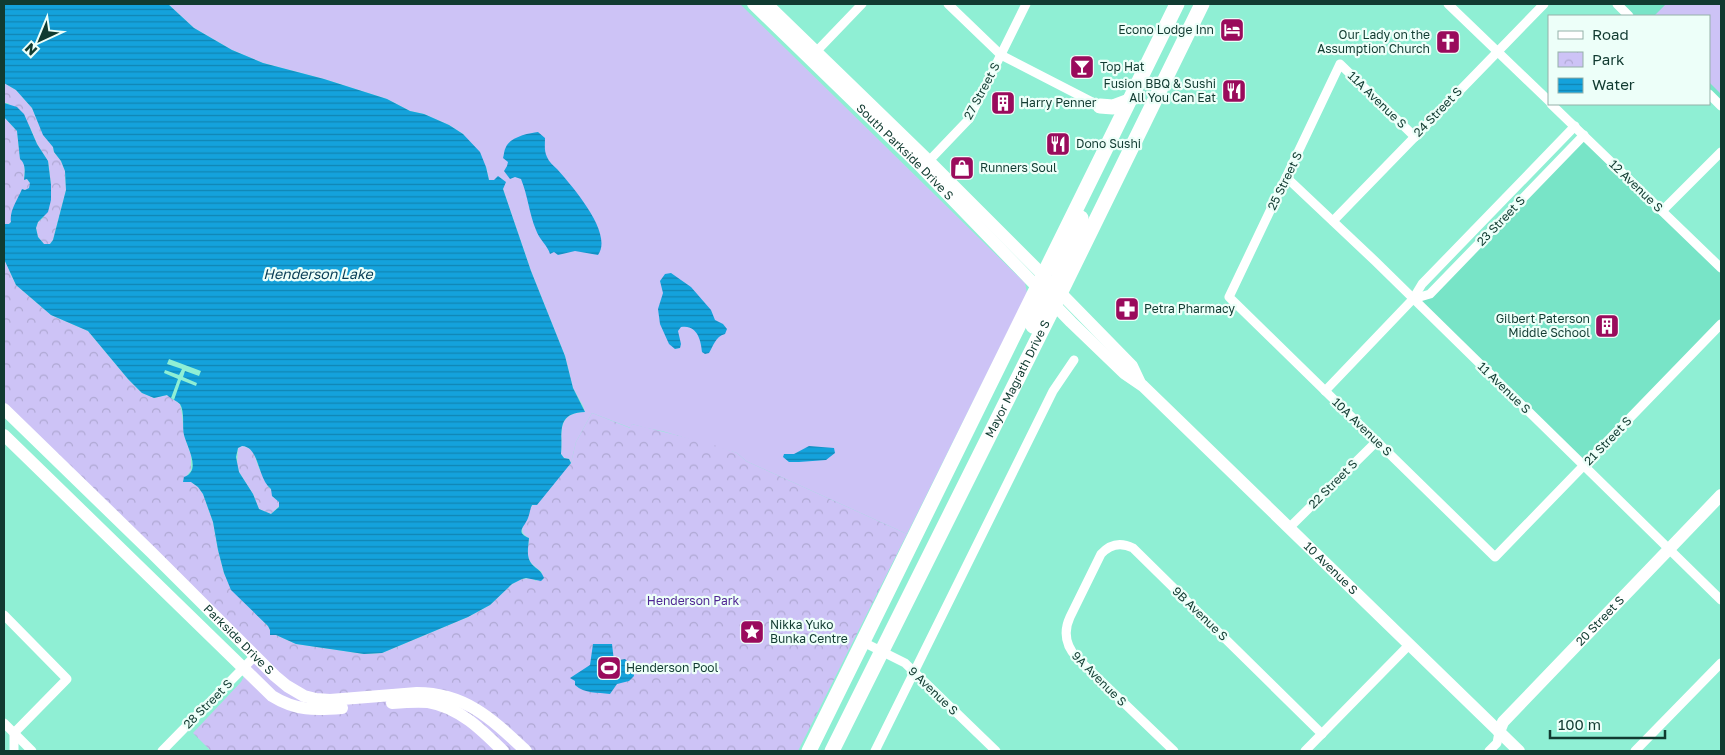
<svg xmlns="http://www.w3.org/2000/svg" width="1725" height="755" viewBox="0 0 1725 755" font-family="'Golos Text',sans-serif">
	<defs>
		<pattern id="park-crowns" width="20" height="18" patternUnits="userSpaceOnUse" patternTransform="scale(1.25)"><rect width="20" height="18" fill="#cdc3f6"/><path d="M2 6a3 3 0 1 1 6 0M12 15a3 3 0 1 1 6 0" fill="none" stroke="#afa8d3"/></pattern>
		<pattern id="water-rules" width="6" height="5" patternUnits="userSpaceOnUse" patternTransform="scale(1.25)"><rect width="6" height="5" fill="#14a2dc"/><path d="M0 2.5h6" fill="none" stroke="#1185b3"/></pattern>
	</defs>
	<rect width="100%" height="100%" fill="#8fefd4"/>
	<g fill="#78e4c7">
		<path d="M1617 4H1721V106L1709 94V16H1629Z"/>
		<path d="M1584 135 1721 268V324L1584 466 1413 299 1430 294Z"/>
	</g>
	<g fill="#cdc3f6">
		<path d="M168 4H740L1025 283 1027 293 907 534 746 461 737 453 662 431 646 428 632 424 631 428 592 413 576 442 571 463 569 459 564 458 561 454C563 434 555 413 585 412L583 406 573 388 565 356 531 271 503 189 494 180H489L486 167 463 134 449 125 424 114 410 111 387 99 324 79 263 63 232 50 194 28Z"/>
		<path d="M1666 4H1721V94L1709 82V16H1654Z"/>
	</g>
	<g fill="url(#park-crowns)">
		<path d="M4 83 16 90 32 108 43 134 53 147 54 152 61 161 65 171 66 190 53 240 50 244H44L38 237 36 228 38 222 43 218 51 185 48 161 37 144 29 125 8 103H4Z"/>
		<path d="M4 117 17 131 20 158C26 164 25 171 24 179H27L30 183V188L25 190H22L13 209 11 222 4 228V233Z"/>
		<path d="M4 259 16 285 51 315 88 331 128 379 142 393 154 398 167 395 180 404 182 414 184 435 191 455V470L183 481 191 482 198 487 203 494 213 522 218 550 224 573 231 589 268 626 270 630 276 635 296 644 364 654 382 653 468 617 490 605 512 584 522 579 531 578 536 581 542 572C525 561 527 556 529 538 514 531 528 521 530 508L571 463 576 442 592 413 630 428 632 424 708 443 737 453 746 461 907 534 798 751H211L193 733 241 682 255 655 4 409Z"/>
		<path d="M242 446C255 447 255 459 259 468 262 475 266 481 269 488L272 489V496L279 501V506L271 514 259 509 253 494 239 472 237 464 238 448Z"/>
	</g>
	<g fill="url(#water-rules)" fill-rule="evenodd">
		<path d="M4 4H168L194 28 232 50 263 63 324 79 387 99 410 111 424 114 449 125 463 134 480 152 486 167 489 180H494L498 176 506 182 503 189 531 271 565 356 573 388 585 412C555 413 563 433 561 454L564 458 569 459 571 463 537 505H532C530 509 530 513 528 518 524 528 515 532 529 538 528 550 525 560 536 568 541 572 542 573 544 578L541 581 526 578 522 579 512 584 490 605 468 617 382 653 364 654 296 644 276 635H270V630L268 626 231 590 224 573 218 550 213 522 203 494 198 487 191 482H183L184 477C202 471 187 447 184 435 182 426 185 412 180 404 177 401 170 398 167 395L154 398 142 393 128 379 88 331 51 315 16 285 4 259 5 224H9L11 222C9 211 18 199 22 189L25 190 29 188 30 183 27 179 24 180C25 172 26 164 20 159L17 131 4 117V103L17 107 24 114 37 144 48 161 51 185V200L48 212 38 222 36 228 38 237 44 244H50L53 240 66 190 65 171 61 161 54 152 53 147 43 135 32 108 16 90 4 83ZM242 446C260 447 257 478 271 489L272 496 279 502V507L271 514 259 509 253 494 239 472 236 457 238 448Z"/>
		<path d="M538 132 545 138C545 145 544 151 547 157 549 162 553 165 557 169 571 185 614 233 598 255L575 251 558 255 554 252 550 254C548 246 539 239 536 230 529 213 528 196 521 179L515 177 510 179 504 171 507 166 508 162 503 158C504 155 504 150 506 147 510 137 529 133 538 132Z"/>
		<path d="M671 273 691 287 711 310 715 320 723 324 727 329 725 334C715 337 714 345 709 353L705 354 702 352C701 340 697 324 681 327L678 331 681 344 680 348 675 349 669 344 660 324 658 309 663 293 660 281 665 274Z"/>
		<path d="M809 446 834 448 835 453 826 460 799 462H789L783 457 784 454H794Z"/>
		<path d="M593 644H612L614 661 625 659 633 667 634 676 629 681 617 684 610 694C597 692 585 694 575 685V681L570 678 590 665Z"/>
	</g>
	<path fill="#8fefd4" d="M169 359 201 371 199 376 185 371 183 377 197 383 196 386 181 380 174 400 171 398 178 379 164 373 165 370 179 375 182 369 167 364Z"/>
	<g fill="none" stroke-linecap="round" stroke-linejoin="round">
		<g stroke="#fff" stroke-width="9">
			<path d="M948 4 1001 55 1100 106"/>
			<path d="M1448 4 1549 101"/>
			<path d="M1617 4 1629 16"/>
			<path d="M813 55 862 4"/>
			<path d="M1709 94 1721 106"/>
			<path d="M1551 104 1721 268"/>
			<path d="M1415 137 1340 64 1229 297 1495 557 1721 324"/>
			<path d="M925 165 969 119 1026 4"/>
			<path d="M1286 177 1375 261 1721 600"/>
			<path d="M1662 211 1721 152"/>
			<path d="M1333 221 1544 4"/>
			<path d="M1413 299 1430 294 1584 135"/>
			<path d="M1325 391 1413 299 1422 284 1575 126"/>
			<path d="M1290 527 1377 441"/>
			<path d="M4 615 67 679 14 733"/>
			<path d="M863 642 905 663 996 751"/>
			<path d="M4 723 32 751"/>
			<path d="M14 733V751"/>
			<path d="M162 751 255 656"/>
			<path d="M875 751 1053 391 1074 360"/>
			<path d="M1174 751 1077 658C1066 646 1063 632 1070 617L1101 554C1110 544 1121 542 1133 548L1322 734"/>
			<path d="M1305 751 1409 645"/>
			<path d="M1489 751 1497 743 1499 732"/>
			<path d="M1635 751 1721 663"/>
		</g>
		<g stroke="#fff" stroke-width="12">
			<path id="s1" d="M753 4 922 168 1071 322 1124 373 1143 386 1519 751"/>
			<path d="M767 4 929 161 1043 275 1132 366 1140 383"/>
			<path id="s2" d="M4 409 152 553 275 676 287 686 304 696 316 699 330 700 417 693C466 693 493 720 526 751"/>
			<path d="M4 435 272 696C296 711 315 710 342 708"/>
			<path d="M392 703C404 702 416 701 428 702 459 707 482 730 503 751"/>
			<path id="s3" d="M1499 732 1503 722 1721 495"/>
		</g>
		<g stroke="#fff" stroke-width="15">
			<path d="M1100 106 1113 107 1129 101"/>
			<path d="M1059 276 1081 218"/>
			<path d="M1033 326 1046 295 1043 275"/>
			<path d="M809 751 1177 4"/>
			<path id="s4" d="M832 751 1050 314 1202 4"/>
		</g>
	</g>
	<defs>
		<symbol id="hotel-square" viewBox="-11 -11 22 22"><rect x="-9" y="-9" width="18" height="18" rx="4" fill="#9a0b5c" stroke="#edfff9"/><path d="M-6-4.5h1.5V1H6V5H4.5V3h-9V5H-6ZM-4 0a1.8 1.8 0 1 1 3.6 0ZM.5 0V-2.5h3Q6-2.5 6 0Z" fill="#fff"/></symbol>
		<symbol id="church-square" viewBox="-11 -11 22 22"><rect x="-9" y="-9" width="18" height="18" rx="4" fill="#9a0b5c" stroke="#edfff9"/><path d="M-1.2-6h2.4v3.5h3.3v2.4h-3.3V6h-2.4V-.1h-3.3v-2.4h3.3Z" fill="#fff"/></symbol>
		<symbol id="bar-square" viewBox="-11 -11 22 22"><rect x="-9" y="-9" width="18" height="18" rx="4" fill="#9a0b5c" stroke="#edfff9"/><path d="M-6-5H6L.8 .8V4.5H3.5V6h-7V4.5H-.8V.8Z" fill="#fff"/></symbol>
		<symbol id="restaurant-square" viewBox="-11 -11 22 22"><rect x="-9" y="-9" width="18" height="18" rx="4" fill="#9a0b5c" stroke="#edfff9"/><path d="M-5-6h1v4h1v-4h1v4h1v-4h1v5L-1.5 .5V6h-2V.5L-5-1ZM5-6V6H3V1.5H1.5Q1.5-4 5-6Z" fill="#fff"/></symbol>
		<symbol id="building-square" viewBox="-11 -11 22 22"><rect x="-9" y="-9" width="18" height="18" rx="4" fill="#9a0b5c" stroke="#edfff9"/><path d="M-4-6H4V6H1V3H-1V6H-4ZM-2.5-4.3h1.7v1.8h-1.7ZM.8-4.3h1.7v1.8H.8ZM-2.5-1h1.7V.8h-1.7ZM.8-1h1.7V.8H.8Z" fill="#fff"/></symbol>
		<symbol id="shop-square" viewBox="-11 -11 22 22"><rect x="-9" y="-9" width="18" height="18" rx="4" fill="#9a0b5c" stroke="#edfff9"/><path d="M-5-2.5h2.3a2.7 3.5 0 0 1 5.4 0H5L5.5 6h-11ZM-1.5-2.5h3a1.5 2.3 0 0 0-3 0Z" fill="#fff"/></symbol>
		<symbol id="pharmacy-square" viewBox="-11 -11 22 22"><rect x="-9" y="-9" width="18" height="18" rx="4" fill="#9a0b5c" stroke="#edfff9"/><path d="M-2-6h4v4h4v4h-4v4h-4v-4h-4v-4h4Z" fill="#fff"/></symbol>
		<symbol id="sight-square" viewBox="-11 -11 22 22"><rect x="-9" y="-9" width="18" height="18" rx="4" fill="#9a0b5c" stroke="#edfff9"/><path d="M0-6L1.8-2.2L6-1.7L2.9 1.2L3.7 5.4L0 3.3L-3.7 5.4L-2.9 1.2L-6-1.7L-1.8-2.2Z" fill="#fff"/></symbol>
		<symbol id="stadium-square" viewBox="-11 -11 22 22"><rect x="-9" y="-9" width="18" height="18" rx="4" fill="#9a0b5c" stroke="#edfff9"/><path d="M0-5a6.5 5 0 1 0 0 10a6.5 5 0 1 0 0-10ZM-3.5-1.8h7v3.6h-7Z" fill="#fff"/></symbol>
	</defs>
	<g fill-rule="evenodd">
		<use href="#hotel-square" x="1218" y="16" width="28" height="28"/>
		<use href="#church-square" x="1434" y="28" width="28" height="28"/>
		<use href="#bar-square" x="1068" y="53" width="28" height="28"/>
		<use href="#restaurant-square" x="1220" y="77" width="28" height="28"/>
		<use href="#building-square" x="989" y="89" width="28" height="28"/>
		<use href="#restaurant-square" x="1044" y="130" width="28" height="28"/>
		<use href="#shop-square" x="948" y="154" width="28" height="28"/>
		<use href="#pharmacy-square" x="1113" y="295" width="28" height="28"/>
		<use href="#building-square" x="1593" y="312" width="28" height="28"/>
		<use href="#sight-square" x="738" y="618" width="28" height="28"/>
		<use href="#stadium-square" x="595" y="654" width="28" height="28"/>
	</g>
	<g text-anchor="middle" stroke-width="4.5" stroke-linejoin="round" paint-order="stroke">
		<g font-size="12" fill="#113b31" stroke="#edfff9" text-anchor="start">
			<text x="1214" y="34" text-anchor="end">Econo Lodge Inn</text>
			<text x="1430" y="39" text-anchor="end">Our Lady on the<tspan x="1430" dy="14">Assumption Church</tspan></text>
			<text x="1100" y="71">Top Hat</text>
			<text x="1216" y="88" text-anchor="end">Fusion BBQ &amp; Sushi<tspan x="1216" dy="14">All You Can Eat</tspan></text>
			<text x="1020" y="107">Harry Penner</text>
			<text x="1076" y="148">Dono Sushi</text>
			<text x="980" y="172">Runners Soul</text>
			<text x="1144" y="313">Petra Pharmacy</text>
			<text x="1590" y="323" text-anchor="end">Gilbert Paterson<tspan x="1590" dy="14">Middle School</tspan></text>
			<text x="770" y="629">Nikka Yuko<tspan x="770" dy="14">Bunka Centre</tspan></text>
			<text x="626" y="672">Henderson Pool</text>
		</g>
		<g font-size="12" fill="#113b31" stroke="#edfff9">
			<text transform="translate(982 91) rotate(-62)" y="4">27 Street S</text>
			<text transform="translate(1377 100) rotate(44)" y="4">11A Avenue S</text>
			<text transform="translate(1438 112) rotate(-46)" y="4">24 Street S</text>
			<text dy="4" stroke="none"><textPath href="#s1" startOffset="212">South Parkside Drive S</textPath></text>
			<text transform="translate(1285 181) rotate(-64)" y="4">25 Street S</text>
			<text transform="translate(1636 186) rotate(44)" y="4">12 Avenue S</text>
			<text transform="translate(1501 221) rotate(-46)" y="4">23 Street S</text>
			<text dy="4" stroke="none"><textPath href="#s4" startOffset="416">Mayor Magrath Drive S</textPath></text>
			<text transform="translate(1504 388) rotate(44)" y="4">11 Avenue S</text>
			<text transform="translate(1362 427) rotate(44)" y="4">10A Avenue S</text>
			<text transform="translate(1608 441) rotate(-46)" y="4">21 Street S</text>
			<text transform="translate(1333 484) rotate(-45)" y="4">22 Street S</text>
			<text dy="4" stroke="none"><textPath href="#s1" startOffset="808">10 Avenue S</textPath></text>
			<text transform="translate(1200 614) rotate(44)" y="4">9B Avenue S</text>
			<text dy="4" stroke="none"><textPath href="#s3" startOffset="151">20 Street S</textPath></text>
			<text dy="4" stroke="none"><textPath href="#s2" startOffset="329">Parkside Drive S</textPath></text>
			<text transform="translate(1099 679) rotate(45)" y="4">9A Avenue S</text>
			<text transform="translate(933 691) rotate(44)" y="4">9 Avenue S</text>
			<text transform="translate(208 704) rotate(-45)" y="4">28 Street S</text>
		</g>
		<g font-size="12" fill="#4f2794" stroke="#edfff9">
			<text x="693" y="605">Henderson Park</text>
		</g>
		<g font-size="14" font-style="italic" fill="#063c54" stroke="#edfff9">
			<text x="318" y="279">Henderson Lake</text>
		</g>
	</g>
	<rect width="1725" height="755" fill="none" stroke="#113b31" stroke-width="10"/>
	<rect x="1548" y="15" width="162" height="90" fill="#edfff9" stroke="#95b1a9"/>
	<rect x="1558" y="31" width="25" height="8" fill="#ffffff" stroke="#95b1a9"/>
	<text x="1592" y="40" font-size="15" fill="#113b31">Road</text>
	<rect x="1558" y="52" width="25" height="15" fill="url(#park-crowns)" stroke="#95b1a9"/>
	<text x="1592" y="65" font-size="15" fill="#113b31">Park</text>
	<rect x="1558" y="78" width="25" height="15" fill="url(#water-rules)" stroke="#95b1a9"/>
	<text x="1592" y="90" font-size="15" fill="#113b31">Water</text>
	<g transform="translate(40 40) rotate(224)" stroke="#edfff9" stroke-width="4" paint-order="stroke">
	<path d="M0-4L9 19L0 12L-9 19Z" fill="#113b31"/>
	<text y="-8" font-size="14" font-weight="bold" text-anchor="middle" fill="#113b31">N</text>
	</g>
	<path d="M1550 730v8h115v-8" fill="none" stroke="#113b31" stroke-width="2.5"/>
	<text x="1558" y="730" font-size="15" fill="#113b31" stroke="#edfff9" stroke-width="4" paint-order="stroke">100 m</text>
</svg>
